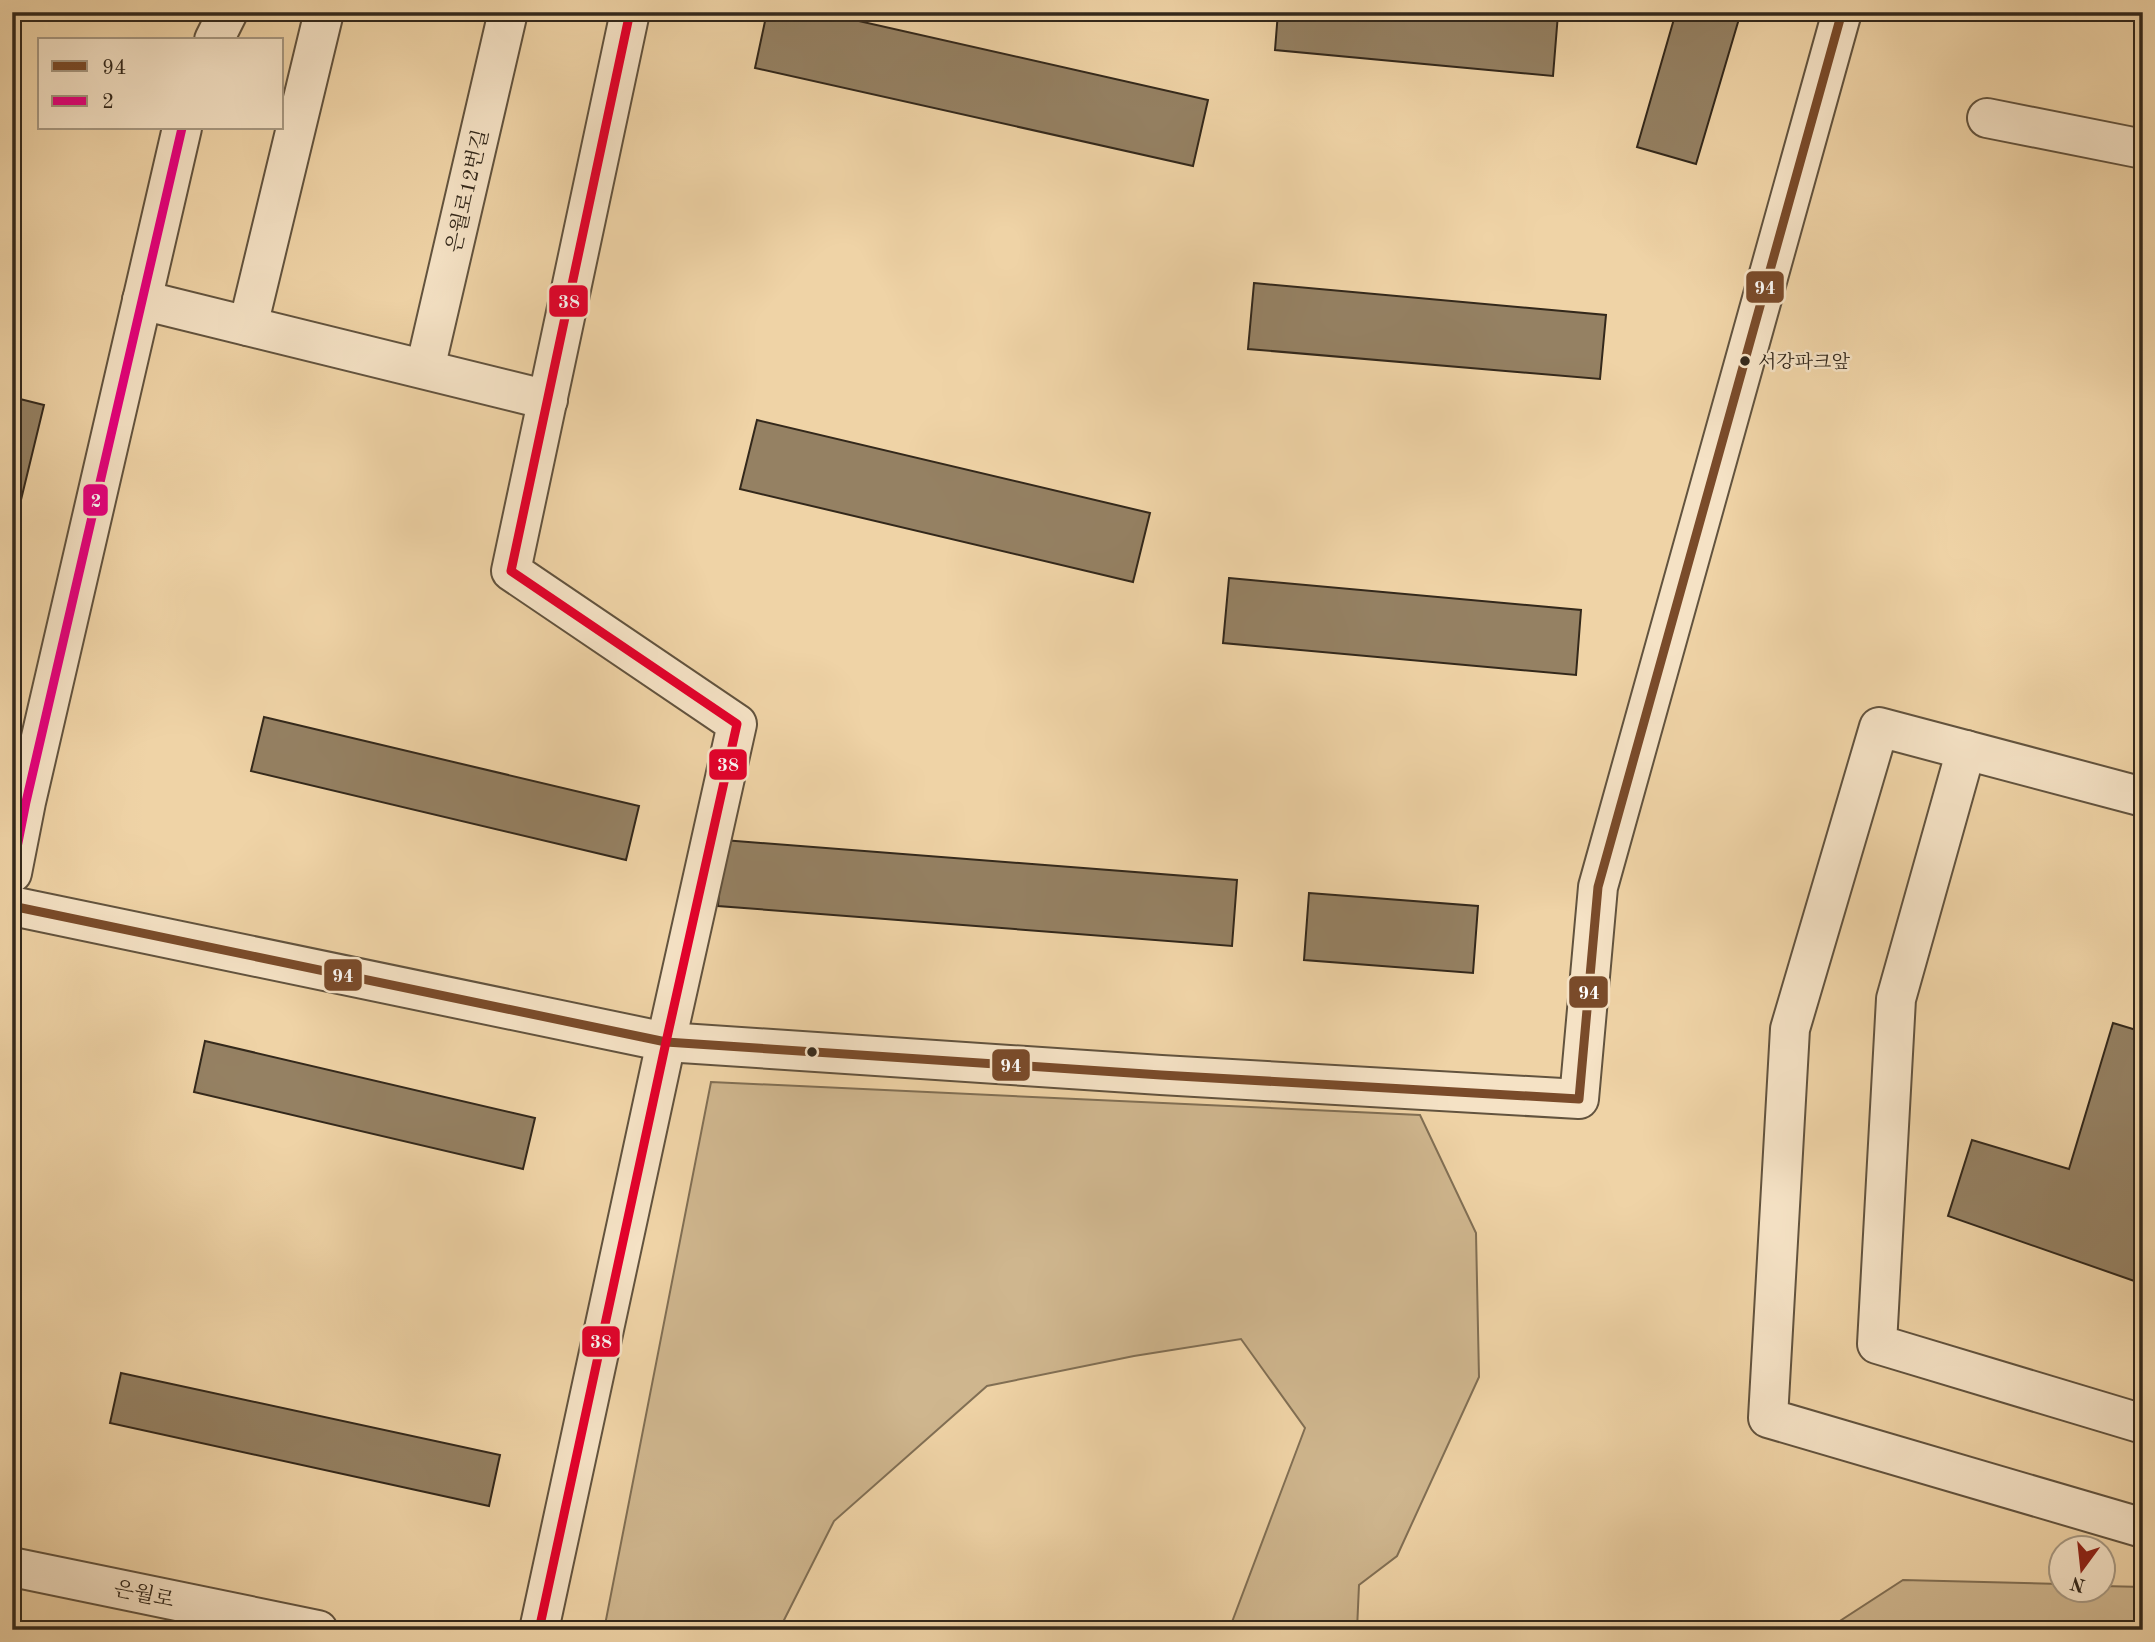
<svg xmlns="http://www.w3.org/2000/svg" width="2155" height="1642" viewBox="0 0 2155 1642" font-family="'Old Standard TT','Noto Serif KR',serif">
	<rect width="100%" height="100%" fill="#efd3a6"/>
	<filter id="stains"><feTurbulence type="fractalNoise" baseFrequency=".00286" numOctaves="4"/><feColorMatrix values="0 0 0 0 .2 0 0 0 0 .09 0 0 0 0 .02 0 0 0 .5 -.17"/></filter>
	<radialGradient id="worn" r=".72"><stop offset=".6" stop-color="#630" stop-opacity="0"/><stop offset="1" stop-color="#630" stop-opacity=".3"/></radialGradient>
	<g fill="#cfb68e" stroke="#816f54" stroke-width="2">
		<path d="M711 1082 1420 1115 1476 1233 1479 1377 1397 1556 1359 1585 1357 1630H1229L1305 1428 1241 1339 1134 1356 987 1386 834 1521 779 1630H604Z"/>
		<path d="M1903 1580 2060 1584V1590H2102L2103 1586 2143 1587V1630H1826Z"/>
	</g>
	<g fill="#958163" stroke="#33281b" stroke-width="2">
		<path d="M767 12H819L1208 100 1193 166 755 68Z"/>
		<path d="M1278 12H1536L1558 14 1553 76 1275 50Z"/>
		<path d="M1676 12H1741L1696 164 1637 147Z"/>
		<path d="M1254 283 1606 315 1600 379 1248 349Z"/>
		<path d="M12 397 44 405 12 537Z"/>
		<path d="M757 420 1150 513 1133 582 740 489Z"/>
		<path d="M1229 578 1581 610 1576 675 1223 643Z"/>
		<path d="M264 717 639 806 626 860 251 771Z"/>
		<path d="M723 840 1237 880 1232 946 718 906Z"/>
		<path d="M1309 893 1478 906 1473 973 1304 960Z"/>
		<path d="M2113 1023 2143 1032V1284L1948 1216 1972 1140 2069 1169Z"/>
		<path d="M205 1041 535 1118 523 1169 194 1092Z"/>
		<path d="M121 1373 500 1455 489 1506 110 1423Z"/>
	</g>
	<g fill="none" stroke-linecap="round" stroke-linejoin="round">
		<defs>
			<g id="minor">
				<path d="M214 40 228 12"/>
				<path d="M1987 118 2143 149"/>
				<path d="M142 300 548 400"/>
				<path d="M248 326 324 12"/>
				<path d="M425 369 508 12"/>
				<path d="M1966 750 1896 999 1877 1344 2143 1424"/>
				<path d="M2143 797 1879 727 1790 1029 1768 1418 2143 1528"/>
				<path d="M12 873 26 802 182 128"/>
				<path d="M12 906 666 1042 1161 1075 1579 1099 1598 887 1842 12"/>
				<path d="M12 1567 318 1630"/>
				<path d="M539 1630 666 1042 737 724 511 571 630 12"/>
			</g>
		</defs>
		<use href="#minor" stroke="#62533e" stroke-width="42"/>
		<use href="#minor" stroke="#f5e2c5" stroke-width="38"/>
		<defs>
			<path id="bus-1" d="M12 906 666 1042 1161 1075 1579 1099 1598 887 1842 12"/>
			<path id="bus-2" d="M12 873 26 802 182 128"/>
			<path id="bus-3" d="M539 1630 666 1042 737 724 511 571 630 12"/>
		</defs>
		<use href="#bus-1" stroke="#f5e2c5" stroke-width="14"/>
		<use href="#bus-2" stroke="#f5e2c5" stroke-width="14"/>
		<use href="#bus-3" stroke="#f5e2c5" stroke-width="14"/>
		<use href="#bus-1" stroke="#7a4b2a" stroke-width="9"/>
		<use href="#bus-2" stroke="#e5007d" stroke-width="9"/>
		<use href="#bus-3" stroke="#e4002b" stroke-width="9"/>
	</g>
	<g fill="#33281b" stroke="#f5e2c5" stroke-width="2.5">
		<circle cx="1745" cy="361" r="6"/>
		<circle cx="812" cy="1052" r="6"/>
	</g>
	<g text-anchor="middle" stroke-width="5" stroke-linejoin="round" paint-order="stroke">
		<g font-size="19" fill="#33281b" stroke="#f5e2c5" text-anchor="start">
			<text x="1758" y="368">서강파크앞</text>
		</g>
		<g font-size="21" fill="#33281b" stroke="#f5e2c5">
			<text transform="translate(467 191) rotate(-77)" y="7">은월로12번길</text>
			<text transform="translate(144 1594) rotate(12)" y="7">은월로</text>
		</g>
	</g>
	<g stroke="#f5e2c5" stroke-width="2.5">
		<rect x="1745" y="270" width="40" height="34" rx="7" fill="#7a4b2a"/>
		<rect x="548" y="284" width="41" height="34" rx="7" fill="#e4002b"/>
		<rect x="82" y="483" width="27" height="34" rx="7" fill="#e5007d"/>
		<rect x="708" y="748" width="40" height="33" rx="7" fill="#e4002b"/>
		<rect x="323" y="958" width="40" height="34" rx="7" fill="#7a4b2a"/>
		<rect x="1568" y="975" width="41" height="34" rx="7" fill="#7a4b2a"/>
		<rect x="991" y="1048" width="40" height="34" rx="7" fill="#7a4b2a"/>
		<rect x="581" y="1325" width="40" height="33" rx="7" fill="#e4002b"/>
	</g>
	<g font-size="19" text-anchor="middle" font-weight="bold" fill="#fff">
		<text x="1765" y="294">94</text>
		<text x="569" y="308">38</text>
		<text x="96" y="507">2</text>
		<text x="728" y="771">38</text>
		<text x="343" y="982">94</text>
		<text x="1589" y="999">94</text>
		<text x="1011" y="1072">94</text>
		<text x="601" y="1348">38</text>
	</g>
	<rect width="2155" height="1642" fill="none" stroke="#efd3a6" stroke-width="42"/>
	<rect x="14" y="14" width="2127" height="1614" fill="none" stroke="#33281b" stroke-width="3.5"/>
	<rect x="21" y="21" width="2113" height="1600" fill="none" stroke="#33281b" stroke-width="2"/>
	<rect x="38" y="38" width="245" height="91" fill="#f5e2c5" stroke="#a79881" stroke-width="2"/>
	<rect x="52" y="61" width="35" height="10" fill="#7a4b2a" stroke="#a79881" stroke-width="2"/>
	<text x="102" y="74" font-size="21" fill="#33281b">94</text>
	<rect x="52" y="96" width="35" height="10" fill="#e5007d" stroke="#a79881" stroke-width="2"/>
	<text x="102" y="108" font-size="21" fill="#33281b">2</text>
	<g transform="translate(2082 1569) rotate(195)"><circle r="33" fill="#f5e2c5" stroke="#a79881" stroke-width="2"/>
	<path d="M0-5L12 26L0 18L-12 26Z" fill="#8f2418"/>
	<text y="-10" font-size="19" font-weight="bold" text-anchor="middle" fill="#33281b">N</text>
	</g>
	<rect width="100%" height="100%" filter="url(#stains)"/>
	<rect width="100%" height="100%" fill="url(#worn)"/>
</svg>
